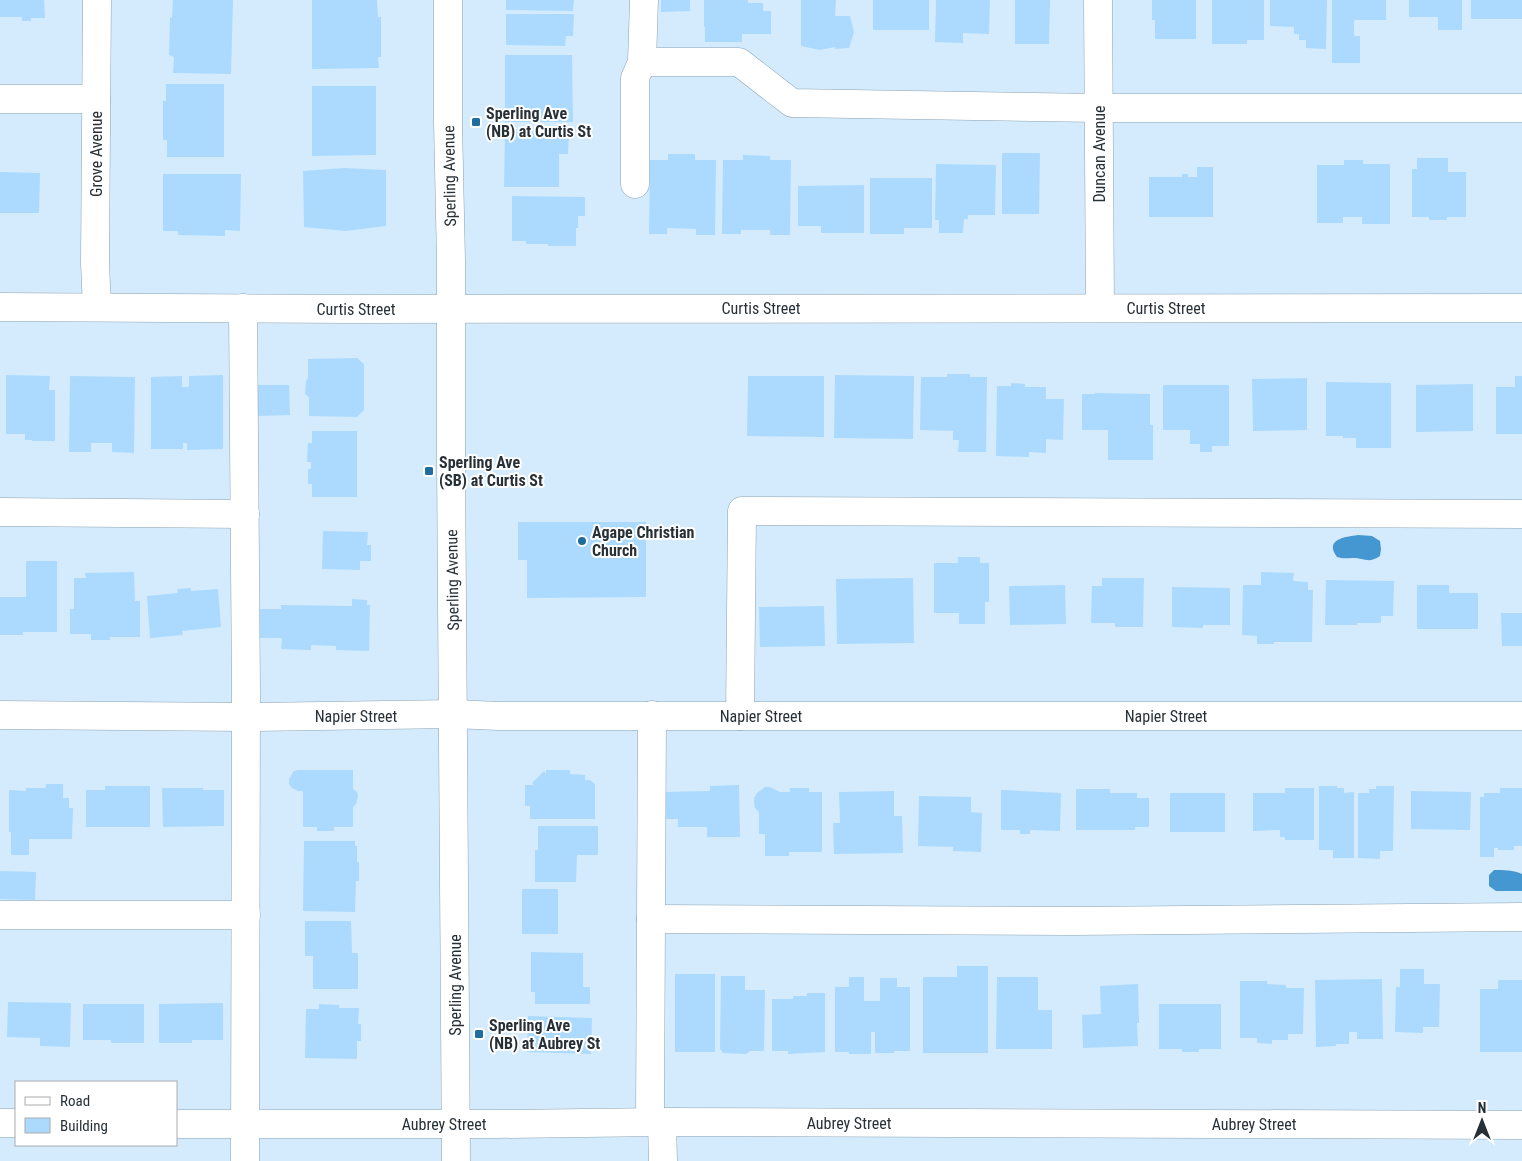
<svg xmlns="http://www.w3.org/2000/svg" width="1522" height="1161" viewBox="0 0 1522 1161" font-family="'Roboto Condensed',sans-serif">
	<rect width="100%" height="100%" fill="#d4ebfe"/>
	<g fill="#4497d1">
		<path d="M1358 535 1372 536 1380 541 1381 549 1380 556C1368 564 1365 558 1353 558 1347 558 1343 559 1337 557 1324 539 1345 537 1358 535Z"/>
		<path d="M1494 870C1503 870 1514 870 1522 874V891H1496L1489 886V875Z"/>
	</g>
	<g fill="#abdafe">
		<path d="M0 0H44L45 18H31V21H22V17H0Z"/>
		<path d="M173 0H233L231 74 173 73 174 57 169 55 170 17 172 18Z"/>
		<path d="M312 0H377L378 17H381V57H378L379 68 312 69Z"/>
		<path d="M506 0H574L573 11 506 10Z"/>
		<path d="M661 0H690V11L661 12Z"/>
		<path d="M704 0H748V3H763V11H771V34H742V42H705V27H704Z"/>
		<path d="M801 0H836L835 16H850L854 32 849 48 835 49V47L820 50 801 46Z"/>
		<rect x="873" y="0" width="56" height="30"/>
		<path d="M936 0H990L989 34 963 33V43L935 42Z"/>
		<path d="M1015 0H1050L1049 44H1015Z"/>
		<path d="M1152 0H1196V39H1155V20H1152Z"/>
		<path d="M1212 0H1264V40H1247V44H1212Z"/>
		<path d="M1270 0H1327L1326 49 1306 48V40H1299V34H1294V27L1270 26Z"/>
		<path d="M1332 0H1386V20H1354V36H1360V63H1332Z"/>
		<path d="M1409 0H1462V30H1438V17H1409Z"/>
		<rect x="1471" y="0" width="51" height="19"/>
		<path d="M506 14H574L573 36H566L565 46 506 45Z"/>
		<path d="M505 55H572L573 122H505Z"/>
		<path d="M166 84H224V157H167V140H163V101H166Z"/>
		<path d="M312 86H376V155L312 156Z"/>
		<path d="M505 131 569 132 568 154H559V187H504Z"/>
		<path d="M1002 153H1040L1039 214H1002Z"/>
		<path d="M668 154H695V160H716L715 235H696V229L667 228V234H649L650 160H668Z"/>
		<path d="M743 155 770 156V160H791L790 235H770V230H741V234H722L723 160H743Z"/>
		<path d="M1417 158H1448V172H1466V217H1447V220H1429V217H1412V169H1417Z"/>
		<path d="M1344 160H1363V164H1390V224H1362V217H1343V223H1317V165H1344Z"/>
		<path d="M936 164 996 165 995 215H968V219H964L963 233H939V220H935Z"/>
		<path d="M1197 167H1213V217H1149V177H1182V174H1188V177H1197Z"/>
		<path d="M344 168 386 170V226L346 231 304 227 303 171Z"/>
		<path d="M0 172 40 173 39 213H0Z"/>
		<path d="M163 174H241L240 231 225 230V236L178 235V231H163Z"/>
		<path d="M870 178H932V228H904V234H870Z"/>
		<path d="M864 185V233H821V226H798V186Z"/>
		<path d="M512 196 585 197V216H578V228H576V246H548V244H526V241H512Z"/>
		<path d="M357 358 364 364V410L357 417 309 416V397L305 394 306 381 308 378V359Z"/>
		<path d="M947 374H970V377H987L986 452H958L959 440H953V431L920 430 921 377H947Z"/>
		<path d="M6 375 50 376 49 390H55V441H32V440H25V434H6Z"/>
		<path d="M223 375V449L187 450V443H183V449H151V377L182 376V387H189V376Z"/>
		<path d="M835 375 914 376 913 439 834 438Z"/>
		<path d="M70 376 135 377 134 453 112 452V443H91V452H69Z"/>
		<path d="M748 376H824V437L747 436Z"/>
		<path d="M1515 376H1522V434H1496V387H1515Z"/>
		<path d="M1307 378V430L1253 431 1252 379Z"/>
		<path d="M1326 382 1391 383V448H1356V438H1343V436H1326Z"/>
		<path d="M1011 383 1025 384V387H1046V399H1064L1063 440 1046 439V453L1029 452V457L996 456 997 386H1011Z"/>
		<path d="M1473 384V431L1416 432V385Z"/>
		<path d="M256 385H289L290 415 257 416Z"/>
		<path d="M1163 385H1229V446H1212V452H1200V444H1190V430H1163Z"/>
		<path d="M1095 393 1150 394V425H1153V460H1108V430H1082V394H1095Z"/>
		<path d="M312 431H357V497H312V484H308V469H311V462H307L308 443H312Z"/>
		<path d="M518 522H646V597L527 598V560H518Z"/>
		<path d="M323 531 368 532 367 545H371V561H360V570L322 569Z"/>
		<path d="M958 557H980V563H989V602H985V624H959V613H934V563H958Z"/>
		<path d="M26 561H57V632H23V635H0V597H26Z"/>
		<path d="M134 572 135 601H140V637H110V640H91V634H70V609H74V578H86L85 573Z"/>
		<path d="M1261 572 1294 573 1293 581 1308 582V590H1313L1312 642H1274V644H1257V636L1242 635 1243 585H1261Z"/>
		<path d="M913 578 914 643 837 644 836 579Z"/>
		<path d="M1102 578H1144L1143 627H1115V623H1091L1092 586H1102Z"/>
		<path d="M1326 580 1394 581 1393 616H1381V623H1357V625H1325Z"/>
		<path d="M1065 585 1066 624 1010 625 1009 586Z"/>
		<path d="M1417 585H1449V593H1478V629H1417Z"/>
		<path d="M1172 587 1230 588V625H1203V628L1172 627Z"/>
		<path d="M191 588V591L218 589 221 627 182 631 183 635 150 638 147 596 178 593 177 589Z"/>
		<path d="M352 599 367 600V605H370L369 651 336 650V646L311 645V650L281 649 282 638H257V609H281V605L352 606Z"/>
		<path d="M824 606 825 646 760 647 759 607Z"/>
		<path d="M1501 613H1522V646H1502Z"/>
		<path d="M298 770H353V789L357 792 358 796 356 804 353 807V827H334V831H317V827H303V791H298L292 788 289 784V779L294 771Z"/>
		<path d="M546 770H570V774L585 775V780H590L595 784V819H530V806H525V785H534L532 783 544 771 546 774Z"/>
		<path d="M46 784H63V798H69V808H73L72 839H29V855H11V832H9V790L26 791V788H46Z"/>
		<path d="M739 785 740 837H707V827H678V819H664V792L710 791V786Z"/>
		<path d="M105 786H150V827H86V790H105Z"/>
		<path d="M1319 786H1337V788H1344V793L1354 792V858H1333V850H1319Z"/>
		<path d="M1376 786H1394L1393 851H1380V859L1358 858V793H1369V789H1376Z"/>
		<path d="M765 787H770L780 792H790V788H809V792H822V852H789V856H765V834H759V812L755 808 754 803V798L757 793Z"/>
		<path d="M162 788H203V790H224V826L163 827Z"/>
		<path d="M1285 788H1314V840H1285V837H1280V830L1253 831V793H1285Z"/>
		<path d="M1500 788H1522V846H1514V850H1498V848H1494V857H1480V797H1484V793H1500Z"/>
		<path d="M1076 789H1110V793H1137V798H1149V827H1135V830H1076Z"/>
		<path d="M1001 790 1061 793 1060 831 1030 830V834H1020V830H1001Z"/>
		<path d="M894 791V816H902L903 853 834 854 833 823H840L839 792Z"/>
		<path d="M1411 791 1471 792 1470 830 1411 829Z"/>
		<rect x="1170" y="793" width="55" height="39"/>
		<path d="M919 796 971 797V812L982 813 981 852 953 851V847L918 846Z"/>
		<path d="M538 826H598V855H577L576 882H535V850H538Z"/>
		<path d="M304 841H355V846H357V862H359V881H356L355 912 303 911Z"/>
		<path d="M0 871 36 872 35 900 0 899Z"/>
		<rect x="522" y="889" width="36" height="45"/>
		<path d="M305 921H351L352 953H358V989H313V956H305Z"/>
		<path d="M531 952 583 953V987H590V1004H535V992H531Z"/>
		<path d="M957 966H988V1053H923V977H957Z"/>
		<path d="M1400 969H1424V984H1440L1439 1027H1423V1033L1395 1032 1396 987H1400Z"/>
		<rect x="675" y="974" width="40" height="78"/>
		<path d="M721 976H745V990H765L764 1051H750L746 1054 723 1053 720 1049Z"/>
		<path d="M849 977H864V1001H880V978H897V987H910V1051H894V1053H875V1032H871V1054H849V1052H835V987H849Z"/>
		<path d="M997 977H1038V1010H1052V1049H996Z"/>
		<path d="M1382 979 1383 1039H1357V1032H1349V1044H1336V1046L1316 1047 1315 980Z"/>
		<path d="M1498 980H1522V1052H1480V989H1498Z"/>
		<path d="M1240 981H1267V984L1286 985V988H1304L1303 1034H1288V1040H1272V1044L1257 1043V1038H1240Z"/>
		<path d="M1138 984 1139 1023H1137L1138 1046 1083 1048 1082 1015 1101 1014 1100 986Z"/>
		<path d="M807 993H825V1052L788 1054V1051H772V999H793V996H807Z"/>
		<path d="M8 1002 71 1003 70 1047 40 1046V1038L7 1037Z"/>
		<path d="M223 1003V1040H192V1043H159V1004Z"/>
		<path d="M83 1004H144V1043H111V1040H83Z"/>
		<path d="M319 1004 339 1005V1008H359L358 1024H361V1041H357V1059L305 1058 306 1009H319Z"/>
		<path d="M1159 1004H1221V1049H1199V1052H1182V1049H1159Z"/>
		<path d="M528 1016 592 1018 591 1054 527 1052Z"/>
	</g>
	<g fill="none" stroke-linecap="round" stroke-linejoin="round">
		<defs>
			<g id="minor">
				<path d="M448 0V123L451 261V461L456 1161"/>
				<path d="M1098 0 1100 308"/>
				<path d="M642 62H739L792 103 1098 108H1522"/>
				<path d="M0 99H96"/>
				<path d="M635 184V78L642 62 644 0"/>
				<path d="M0 307 353 309 1522 308"/>
				<path d="M97 307 95 263 97 0"/>
				<path d="M243 308 246 693 245 1161"/>
				<path d="M0 512 245 514"/>
				<path d="M0 715 246 717 453 714 499 716H1522"/>
				<path d="M740 716 742 511 1522 514"/>
				<path d="M0 915H246"/>
				<path d="M651 919 1074 921 1522 917"/>
				<path d="M650 1122 652 715"/>
				<path d="M662 1122 663 1161"/>
				<path d="M0 1123H16"/>
				<path d="M176 1124H498L662 1122 1522 1125"/>
			</g>
		</defs>
		<use href="#minor" stroke="#8ca2b3" stroke-width="29"/>
		<use href="#minor" stroke="#fff" stroke-width="28"/>
	</g>
	<g fill="#1f6d9f" stroke="#fff" stroke-width="2">
		<rect x="471" y="117" width="10" height="10" rx="2.5"/>
		<rect x="424" y="466" width="10" height="10" rx="2.5"/>
		<circle cx="582" cy="541" r="5"/>
		<rect x="474" y="1029" width="10" height="10" rx="2.5"/>
	</g>
	<g text-anchor="middle" stroke-width="4" stroke-linejoin="round" paint-order="stroke">
		<g font-size="16" font-weight="bold" fill="#273037" stroke="#fff" text-anchor="start">
			<text x="486" y="119">Sperling Ave<tspan x="486" dy="18">(NB) at Curtis St</tspan></text>
			<text x="439" y="468">Sperling Ave<tspan x="439" dy="18">(SB) at Curtis St</tspan></text>
			<text x="592" y="538">Agape Christian<tspan x="592" dy="18">Church</tspan></text>
			<text x="489" y="1031">Sperling Ave<tspan x="489" dy="18">(NB) at Aubrey St</tspan></text>
		</g>
		<g font-size="16" fill="#273037" stroke="#fff">
			<text transform="translate(96 154) rotate(-90)" y="6">Grove Avenue</text>
			<text transform="translate(1099 154) rotate(-90)" y="6">Duncan Avenue</text>
			<text transform="translate(449 176) rotate(-91)" y="6">Sperling Avenue</text>
			<text x="761" y="314">Curtis Street</text>
			<text x="1166" y="314">Curtis Street</text>
			<text x="356" y="315">Curtis Street</text>
			<text transform="translate(452 580) rotate(-91)" y="6">Sperling Avenue</text>
			<text x="356" y="722">Napier Street</text>
			<text x="761" y="722">Napier Street</text>
			<text x="1166" y="722">Napier Street</text>
			<text transform="translate(455 985) rotate(-90)" y="6">Sperling Avenue</text>
			<text x="849" y="1129">Aubrey Street</text>
			<text x="444" y="1130">Aubrey Street</text>
			<text x="1254" y="1130">Aubrey Street</text>
		</g>
	</g>
	<rect x="15" y="1081" width="162" height="65" fill="#ffffff" stroke="#a9acaf"/>
	<rect x="25" y="1097" width="25" height="8" fill="#ffffff" stroke="#a9acaf"/>
	<text x="60" y="1106" font-size="15" fill="#273037">Road</text>
	<rect x="25" y="1118" width="25" height="15" fill="#abdafe" stroke="#a9acaf"/>
	<text x="60" y="1131" font-size="15" fill="#273037">Building</text>
	<g transform="translate(1482 1121)" stroke="#ffffff" stroke-width="4" paint-order="stroke">
	<path d="M0-4L9 19L0 12L-9 19Z" fill="#273037"/>
	<text y="-8" font-size="14" font-weight="bold" text-anchor="middle" fill="#273037">N</text>
	</g>
</svg>
